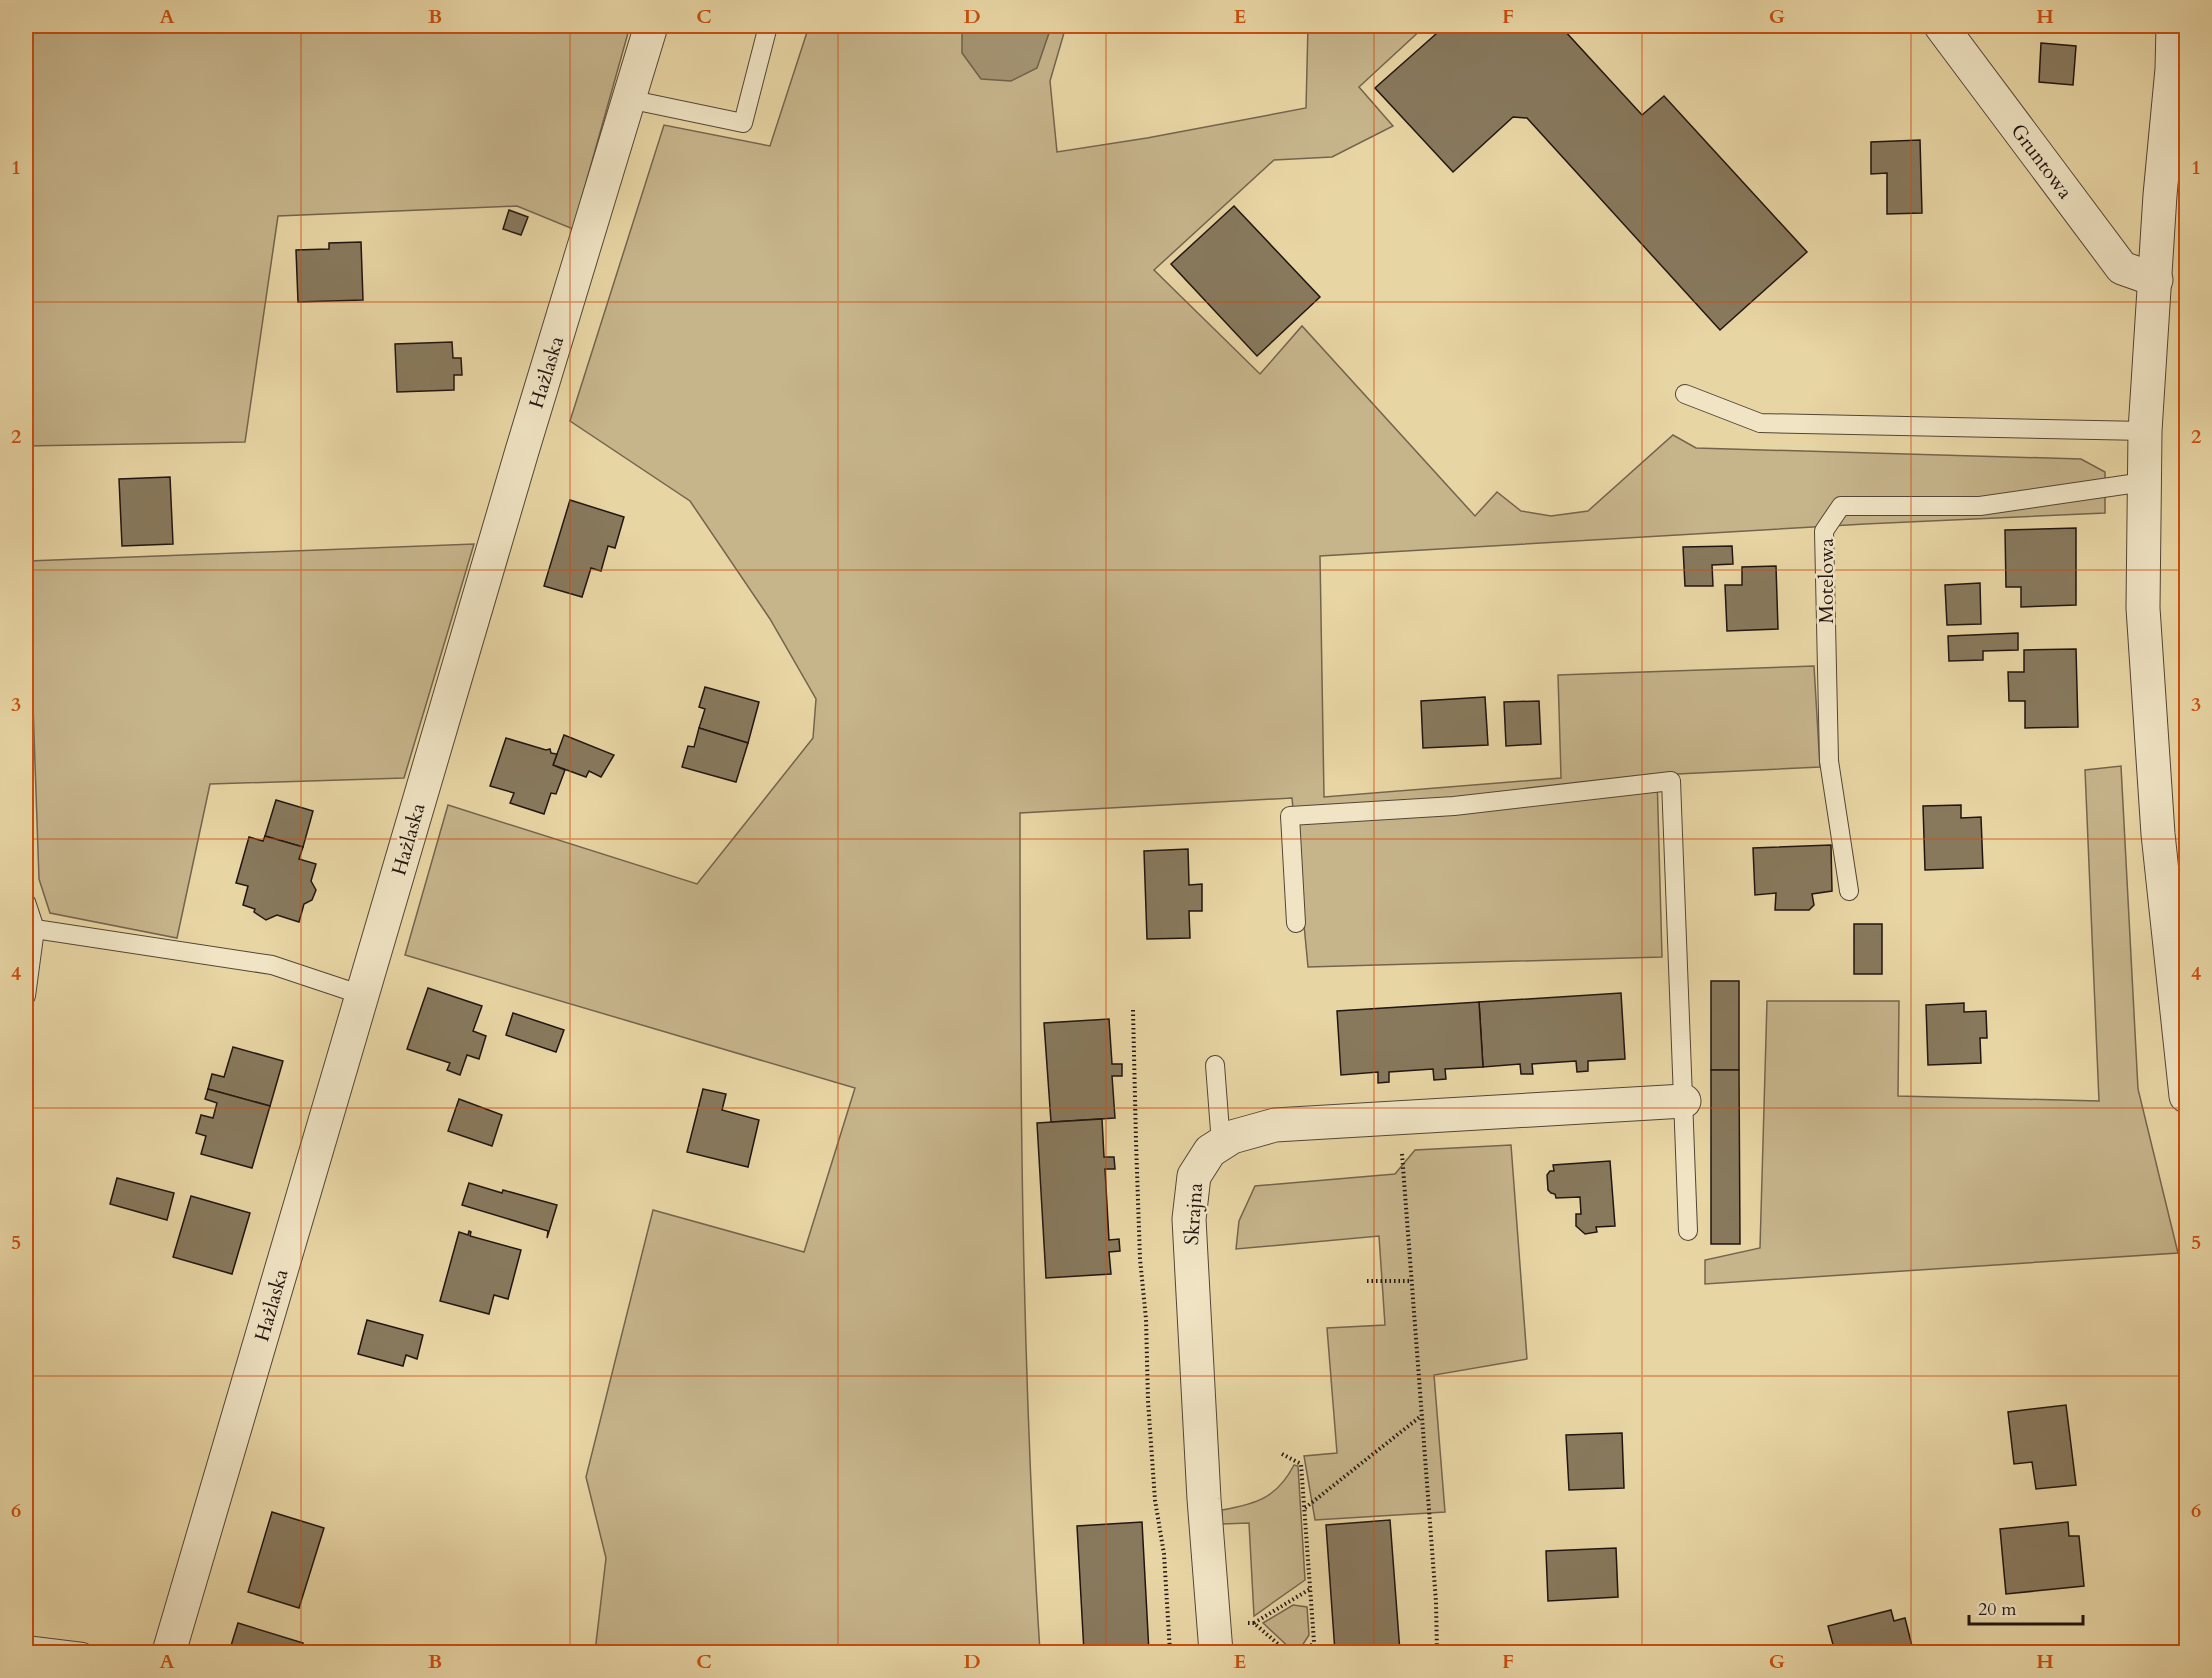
<svg xmlns="http://www.w3.org/2000/svg" width="2212" height="1678" viewBox="0 0 2212 1678" font-family="Cardo,serif">
	<rect width="100%" height="100%" fill="#e8d5a4"/>
	<filter id="stains"><feTurbulence type="fractalNoise" baseFrequency=".00333" numOctaves="4"/><feColorMatrix values="0 0 0 0 .2 0 0 0 0 .09 0 0 0 0 .02 0 0 0 .5 -.17"/></filter>
	<radialGradient id="worn" r=".72"><stop offset=".6" stop-color="#630" stop-opacity="0"/><stop offset="1" stop-color="#630" stop-opacity=".3"/></radialGradient>
	<g fill="#c6b48b" stroke="#74644e" stroke-width="1.5">
		<path d="M26 26H556L628 33 573 229 517 206 278 216 245 442 26 446Z"/>
		<path d="M809 26H1066L1050 81 1057 152 1147 138 1306 108 1308 26H1425L1359 87 1393 126 1332 157 1274 160 1154 270 1260 374 1302 326 1475 516 1497 492 1521 511 1551 516 1588 511 1673 435 1696 448 2081 459 2105 472V513L1865 524 1320 556 1324 797 1561 778 1558 675 1814 666 1820 767 1657 775 1662 957 1308 967 1292 798 1020 813C1020 1093 1022 1373 1040 1652H595L606 1558 586 1477 653 1210 804 1252 855 1088 405 955 448 805 697 884 813 738 816 699 770 619 690 501 570 421 664 125 770 146Z"/>
		<path d="M474 544 404 778 210 784 177 938 50 913 39 879 28 561Z"/>
		<path d="M2121 766 2138 1089 2178 1253 1705 1284V1260L1760 1248 1767 1001H1899L1898 1096 2099 1101 2085 770Z"/>
		<path d="M1511 1145 1527 1359 1434 1375 1445 1512 1315 1520 1304 1456 1337 1453 1327 1328 1385 1325 1379 1236 1236 1249 1239 1221 1255 1186 1395 1174 1415 1150Z"/>
		<path d="M1294 1465 1298 1466 1305 1580 1254 1616 1249 1523 1222 1524V1510C1256 1504 1277 1498 1294 1465Z"/>
		<path d="M1293 1605 1307 1607 1309 1635 1298 1652H1294L1263 1623Z"/>
	</g>
	<path fill="#a49472" stroke="#70614b" stroke-width="1.5" d="M962 26H1049V33L1037 68 1011 81 981 79 962 53Z"/>
	<g fill="#88795d" stroke="#211511" stroke-width="1.5">
		<path d="M1445 26H1569L1564 30 1642 115 1664 96 1807 252 1720 330 1527 118 1513 117 1453 172 1375 88Z"/>
		<path d="M2041 43 2076 46 2073 85 2039 82Z"/>
		<path d="M1920 140 1922 213 1887 214V173L1871 174V142Z"/>
		<path d="M1234 206 1320 297 1257 356 1171 264Z"/>
		<path d="M509 210 528 217 521 235 503 229Z"/>
		<path d="M361 242 363 300 298 302 296 250 329 249V243Z"/>
		<path d="M452 342 453 358H461L462 375H454V390L397 392 395 344Z"/>
		<path d="M170 477 173 544 122 546 119 479Z"/>
		<path d="M570 500 624 517 615 548 608 546 601 571 591 568 582 597 544 586Z"/>
		<path d="M2076 528V605L2021 607V587H2006L2005 530Z"/>
		<path d="M1732 546 1733 564 1712 565 1713 586H1685L1683 547Z"/>
		<path d="M1776 566 1778 629 1727 631 1725 585H1742V567Z"/>
		<path d="M1980 583 1981 624 1947 625 1945 585Z"/>
		<path d="M2018 633V650L1983 651V660L1949 661 1948 636Z"/>
		<path d="M2076 649 2078 727 2025 728V701H2009L2008 672H2024V650Z"/>
		<path d="M705 687 759 702 748 743 699 728 705 709 699 707Z"/>
		<path d="M1485 697 1488 745 1423 748 1421 701Z"/>
		<path d="M1539 701 1541 744 1506 746 1504 702Z"/>
		<path d="M699 728 748 743 736 782 682 767 688 746 694 747Z"/>
		<path d="M564 735 614 755 601 777 589 771 586 777 553 765Z"/>
		<path d="M506 738 546 750 550 749 551 753 557 754 553 765 565 770 556 794 551 793 544 814 510 803 514 793 490 786Z"/>
		<path d="M276 800 313 811 303 847 265 836Z"/>
		<path d="M1961 805V818L1981 817 1983 868 1925 870 1923 806Z"/>
		<path d="M265 836 303 847 299 859 316 864 311 881 316 890 312 900 304 904 299 922 277 915 266 920 254 912 255 909 243 905 248 886 236 883 249 837 263 841Z"/>
		<path d="M1831 845 1832 891 1812 894 1814 905 1809 910H1775L1776 893 1755 895 1753 848Z"/>
		<path d="M1188 849 1189 885 1202 884V911H1189L1190 938 1147 939 1144 851Z"/>
		<rect x="1854" y="924" width="28" height="50"/>
		<rect x="1711" y="981" width="28" height="89"/>
		<path d="M428 988 482 1006 473 1031 486 1036 479 1059 467 1055 460 1075 447 1070 450 1063 407 1049Z"/>
		<path d="M1621 993 1625 1059 1588 1061V1071L1577 1072 1576 1061 1532 1064 1533 1074H1521L1520 1064 1483 1067 1479 1002Z"/>
		<path d="M1479 1002 1483 1067 1445 1069 1446 1079 1434 1080 1433 1069 1389 1072V1082L1378 1083V1072L1341 1075 1337 1011Z"/>
		<path d="M1964 1003V1012L1986 1011 1987 1038H1980L1981 1063 1928 1065 1926 1005Z"/>
		<path d="M513 1013 564 1030 556 1052 506 1035Z"/>
		<path d="M1109 1019 1112 1064H1122V1076H1112L1115 1118 1051 1122 1044 1023Z"/>
		<path d="M233 1047 283 1061 270 1106 208 1089 212 1074 224 1077Z"/>
		<path d="M1711 1070H1739L1740 1244H1711Z"/>
		<path d="M208 1089 270 1106 252 1168 201 1154 206 1136 196 1133 201 1115 213 1118 217 1103 205 1099Z"/>
		<path d="M703 1089 726 1094 722 1110 759 1120 748 1167 687 1152Z"/>
		<path d="M459 1099 502 1115 492 1146 448 1131Z"/>
		<path d="M1102 1119 1104 1157H1114L1115 1169H1105L1109 1240 1119 1239 1120 1251 1109 1252 1111 1274 1046 1278 1037 1123Z"/>
		<path d="M1610 1161 1615 1226 1596 1227 1597 1232 1585 1234 1576 1226V1214H1581L1580 1197 1556 1198 1555 1194 1551 1193 1548 1190 1547 1175 1550 1171H1554L1553 1165Z"/>
		<path d="M117 1178 174 1193 167 1220 110 1204Z"/>
		<path d="M469 1183 502 1193 503 1190 557 1205 547 1238 548 1231 462 1205Z"/>
		<path d="M191 1196 250 1213 232 1274 173 1257Z"/>
		<path d="M469 1231 471 1232 470 1236 521 1250 508 1299 494 1295 489 1314 440 1301 459 1232 468 1235Z"/>
		<path d="M367 1320 423 1335 417 1359 406 1355 403 1366 358 1354Z"/>
		<path d="M2066 1405 2076 1485 2036 1489 2032 1462 2014 1464 2008 1412Z"/>
		<path d="M1622 1433 1624 1488 1569 1490 1566 1435Z"/>
		<path d="M272 1512 324 1528 299 1608 248 1592Z"/>
		<path d="M1390 1520 1400 1652H1335L1326 1525Z"/>
		<path d="M1142 1522 1149 1652H1084L1077 1526Z"/>
		<path d="M2068 1522 2069 1536H2079L2084 1586 2006 1594 2000 1529Z"/>
		<path d="M1616 1548 1618 1597 1548 1601 1546 1551Z"/>
		<path d="M1891 1610 1894 1621 1905 1618 1912 1646 1900 1649V1652H1835L1828 1626Z"/>
		<path d="M238 1623 303 1643 300 1652H229Z"/>
	</g>
	<g fill="none" stroke-linecap="round" stroke-linejoin="round">
		<defs>
			<g id="service">
				<path d="M628 99 743 123 768 26"/>
				<path d="M1685 394 1760 423 2145 431"/>
				<path d="M1849 891 1829 761 1824 531 1841 506H1980L2144 482"/>
				<path d="M26 902 35 929 26 996"/>
				<path d="M1296 923 1290 816 1454 806 1671 781 1688 1231"/>
				<path d="M35 929 272 965 362 995"/>
				<path d="M1215 1065 1221 1144"/>
				<path d="M26 1645 83 1652"/>
			</g>
			<g id="minor">
				<path d="M1941 26 2122 268 2156 280"/>
				<path d="M2173 26 2172 69 2160 195 2145 431 2143 608 2158 834 2186 1096"/>
				<path d="M1216 1652 1204 1499 1189 1219 1194 1176 1210 1151 1232 1137 1275 1125 1684 1101"/>
			</g>
			<path id="tertiary" d="M169 1652 522 451 651 26"/>
		</defs>
		<use href="#service" stroke="#534536" stroke-width="20"/>
		<use href="#minor" stroke="#534536" stroke-width="35"/>
		<use href="#tertiary" stroke="#534536" stroke-width="35"/>
		<g stroke="#211511" stroke-width="4" stroke-dasharray="1.5 3" stroke-linecap="butt">
			<path d="M1133 1010 1136 1142 1140 1259 1146 1319 1148 1401 1155 1500 1164 1554 1170 1652"/>
			<path d="M1402 1154 1436 1602 1437 1652"/>
			<path d="M1367 1281H1411"/>
			<path d="M1282 1454 1301 1464 1314 1642 1306 1652"/>
			<path d="M1305 1508 1421 1416"/>
			<path d="M1248 1623H1254L1287 1652"/>
			<path d="M1254 1623 1310 1589"/>
		</g>
		<use href="#service" stroke="#f0e4c4" stroke-width="18"/>
		<use href="#minor" stroke="#f0e4c4" stroke-width="33"/>
		<use href="#tertiary" stroke="#f0e4c4" stroke-width="33"/>
	</g>
	<path fill="none" stroke="#ca4f0d" stroke-width="1.5" stroke-opacity="0.55" d="M301 26V1652M570 26V1652M838 26V1652M1106 26V1652M1374 26V1652M1642 26V1652M1911 26V1652M26 302H2186M26 570H2186M26 839H2186M26 1108H2186M26 1376H2186"/>
	<g text-anchor="middle" stroke-width="5" stroke-linejoin="round" paint-order="stroke">
		<g font-size="20" fill="#211511" stroke="#f0e4c4">
			<text transform="translate(2042 161) rotate(53)" y="7">Gruntowa</text>
			<text transform="translate(546 372) rotate(-73)" y="7">Hażlaska</text>
			<text transform="translate(1826 581) rotate(-90)" y="7">Motelowa</text>
			<text transform="translate(408 839) rotate(-74)" y="7">Hażlaska</text>
			<text transform="translate(1193 1214) rotate(-86)" y="7">Skrajna</text>
			<text transform="translate(271 1305) rotate(-74)" y="7">Hażlaska</text>
		</g>
	</g>
	<rect width="2212" height="1678" fill="none" stroke="#e8d5a4" stroke-width="66"/>
	<path d="M1969 1615v9h114v-9" fill="none" stroke="#211511" stroke-width="3"/>
	<text x="1978" y="1615" font-size="18" fill="#211511" stroke="#f0e4c4" stroke-width="4.5" paint-order="stroke">20 m</text>
	<rect x="33" y="33" width="2146" height="1612" fill="none" stroke="#ca4f0d" stroke-width="2"/>
	<g font-size="20" text-anchor="middle" font-weight="bold" fill="#ca4f0d">
		<text x="167" y="23">A</text>
		<text x="435" y="23">B</text>
		<text x="704" y="23">C</text>
		<text x="972" y="23">D</text>
		<text x="1240" y="23">E</text>
		<text x="1508" y="23">F</text>
		<text x="1777" y="23">G</text>
		<text x="2045" y="23">H</text>
		<text x="16" y="174">1</text>
		<text x="2196" y="174">1</text>
		<text x="16" y="443">2</text>
		<text x="2196" y="443">2</text>
		<text x="16" y="711">3</text>
		<text x="2196" y="711">3</text>
		<text x="16" y="980">4</text>
		<text x="2196" y="980">4</text>
		<text x="16" y="1249">5</text>
		<text x="2196" y="1249">5</text>
		<text x="16" y="1517">6</text>
		<text x="2196" y="1517">6</text>
		<text x="167" y="1668">A</text>
		<text x="435" y="1668">B</text>
		<text x="704" y="1668">C</text>
		<text x="972" y="1668">D</text>
		<text x="1240" y="1668">E</text>
		<text x="1508" y="1668">F</text>
		<text x="1777" y="1668">G</text>
		<text x="2045" y="1668">H</text>
	</g>
	<rect width="100%" height="100%" filter="url(#stains)"/>
	<rect width="100%" height="100%" fill="url(#worn)"/>
</svg>
